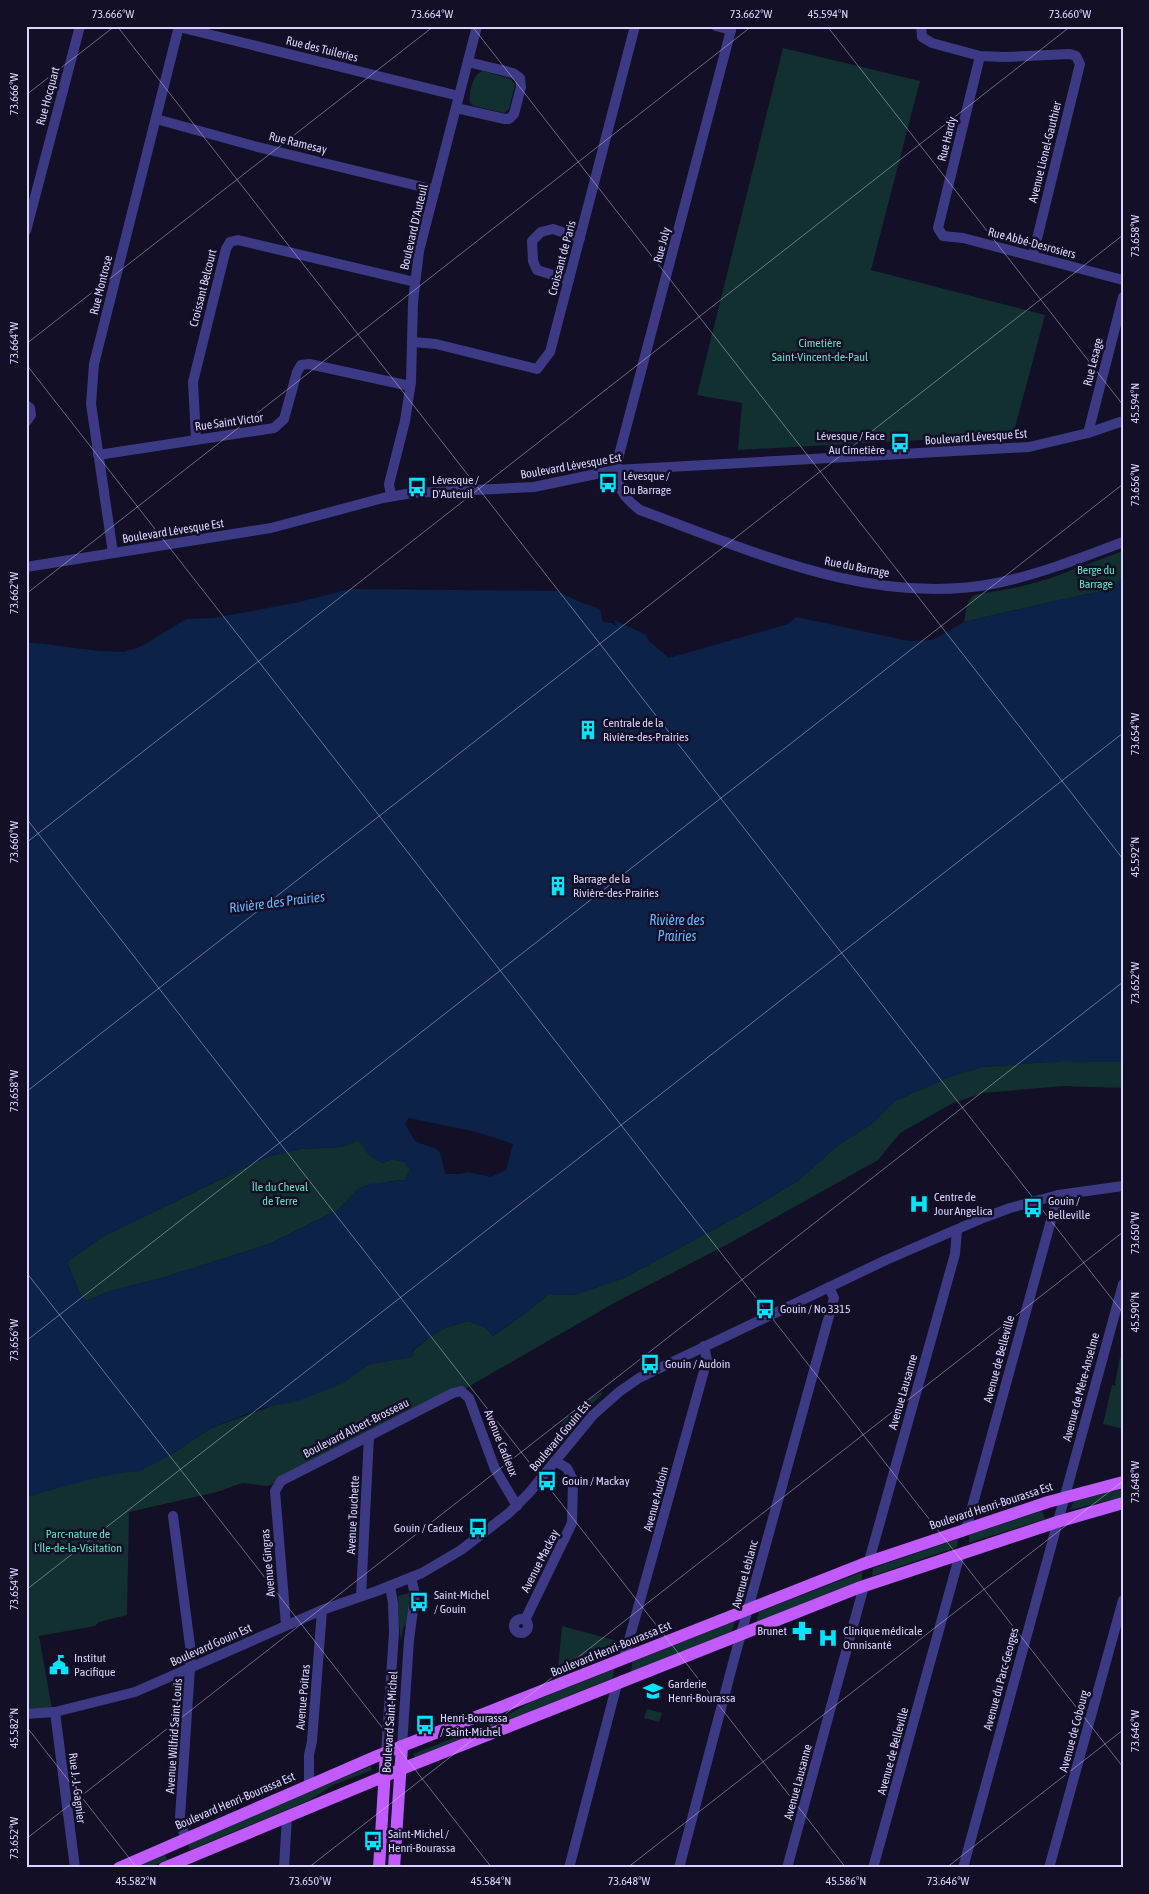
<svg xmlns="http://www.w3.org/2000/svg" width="1149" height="1894" viewBox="0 0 1149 1894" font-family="'Asap Condensed',sans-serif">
	<rect width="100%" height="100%" fill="#130f26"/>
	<g fill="#12302f">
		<path d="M783 48 920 81 871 270 1045 315 1013 435 738 450 742 403 697 395Z"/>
		<path d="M483 71 511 79 515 85 509 109 504 113 474 106 470 103C468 94 473 73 483 71Z"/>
		<path d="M1123 551V576L1116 584 1102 591 1046 603 964 622C966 612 966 601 974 595L1019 587 1048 579Z"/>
		<path d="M1062 1061 1123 1062V1088L1063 1086 983 1093 953 1103 900 1133 878 1160 730 1243 616 1302 461 1391 360 1441 268 1486 242 1483 217 1492 129 1512 127 1615 99 1622 95 1626 39 1636 52 1709 26 1712V1497L89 1478 120 1473 172 1454 211 1428 269 1407 364 1368 370 1364 412 1357 414 1350 431 1336 445 1328 468 1321 486 1328 493 1336 523 1315 549 1294 574 1295 624 1278 696 1239 753 1208 799 1180 837 1146 873 1123 895 1101 949 1077 982 1067Z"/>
		<path d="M358 1140 383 1163 392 1159 404 1162 410 1169 405 1180 392 1181 359 1188 339 1209 269 1244 165 1277 110 1291 86 1301 80 1294 67 1262 102 1237 267 1157 300 1149 342 1147Z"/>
		<path d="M1123 1356V1429L1103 1424 1112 1385 1116 1386 1115 1383 1120 1357Z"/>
		<path d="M602 1392V1394L579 1417 553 1449 552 1448C559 1419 576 1405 602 1392Z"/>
		<path d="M1123 1489V1497L1070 1510 1074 1501Z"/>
		<path d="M1042 1511 1045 1519 969 1543V1535Z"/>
		<path d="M958 1539 957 1547 872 1576 873 1568Z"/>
		<path d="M862 1572V1580L756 1622 759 1612Z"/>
		<path d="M409 1593 410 1599 409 1600 406 1624 403 1628 401 1641C399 1626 398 1610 398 1596Z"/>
		<path d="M735 1621 732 1631 631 1672 632 1662Z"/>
		<path d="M562 1626 621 1642 619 1646 558 1669Z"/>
		<path d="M614 1669 613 1678 415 1757 413 1754 494 1722 529 1703Z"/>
		<path d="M647 1709 662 1713 659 1722 644 1718Z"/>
		<path d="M371 1766 372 1770 333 1785 310 1800 190 1850 188 1844 275 1806Z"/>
		<path d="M165 1854 167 1860 148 1868H135Z"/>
	</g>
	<path fill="#0c2248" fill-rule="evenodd" d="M1123 576V1062L1062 1061 982 1067 949 1077 895 1101 873 1123 837 1146 799 1180 753 1208 696 1239 624 1278 574 1295 549 1294 523 1315 492 1336 486 1328 468 1321 445 1328 431 1336 414 1349 412 1357 370 1364 343 1383 298 1401 262 1408 211 1428 172 1454 140 1471 120 1473 88 1480 26 1497V643H36L99 651 124 652 142 646 186 619 213 618 295 603 350 589 557 591 582 603 600 609 603 622 612 623 617 627 614 620 645 634 649 641 669 658 788 624 796 617 909 641 933 640 964 622 1046 603 1102 591 1116 584ZM409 1118 476 1132 513 1144 506 1170 491 1177 468 1172 460 1174H445C439 1142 441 1153 415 1141L405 1124ZM358 1140C369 1154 365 1155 383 1163L392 1159 404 1162 410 1169 405 1180 370 1184 359 1188 339 1209 269 1244 165 1277 110 1291 86 1301 80 1294 67 1262 102 1237 267 1157 300 1149 342 1147Z"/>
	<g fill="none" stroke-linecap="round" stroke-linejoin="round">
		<g stroke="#3d3a85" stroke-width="10">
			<path d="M716 26 731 30"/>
			<path d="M732 26 615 470C620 491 623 497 640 510 752 551 874 608 997 583 1040 574 1081 558 1123 542"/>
			<path d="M921 26 922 37 932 43 980 56 1005 57 1070 54 1076 56 1080 64 1033 255"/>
			<path d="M179 27 459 96"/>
			<path d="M980 56 938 228 943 236 963 238 1123 280"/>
			<path d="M456 108 505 119H509L514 114 521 87 520 78 513 73 468 62"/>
			<path d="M156 119 254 146 435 190"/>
			<path d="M26 231 80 26"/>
			<path d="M569 280 537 270 533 261 532 241 541 232 553 229 580 238"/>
			<path d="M413 342 436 344 537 369 550 352 635 26"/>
			<path d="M26 405 30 408 31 415 26 422"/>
			<path d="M1088 433 1123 297"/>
			<path d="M196 439 193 382 226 249 230 242 238 240 415 282"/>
			<path d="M98 455 274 428 284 419 297 372 301 365 309 364 410 386"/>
			<path d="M391 496 389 484 405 421 411 382 413 302 419 251 477 26"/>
			<path d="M113 553 91 404 94 364 179 26"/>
			<path d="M26 567 271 528 383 498 412 493 534 487 615 470 1029 447 1088 433 1123 421"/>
			<path d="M173 1516 191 1653 180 1817 185 1838"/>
			<path d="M966 1529 1058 1195"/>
			<path d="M869 1561 955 1254 957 1230"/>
			<path d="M361 1596 369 1436"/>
			<circle cx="521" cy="1626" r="7"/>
			<path d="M525 1620 572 1523 573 1480 567 1468 555 1461"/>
			<path d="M286 1625 275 1491 281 1481 453 1393 461 1391 469 1398 495 1469 517 1506"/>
			<path d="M624 1658 707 1360 704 1346"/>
			<path d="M55 1712 75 1868"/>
			<path d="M26 1714 55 1712 135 1692 322 1610 377 1591 422 1573 461 1550 509 1513 529 1493 593 1415 619 1392 639 1378 886 1260 983 1218 1010 1208 1058 1195 1123 1186"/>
			<path d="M402 1746 409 1640 415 1594 411 1578"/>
			<path d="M386 1753 394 1632 393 1603 390 1586"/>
			<path d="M309 1785V1755L312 1741 322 1610"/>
			<path d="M284 1868 287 1816"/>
			<path d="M569 1868 617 1684"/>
			<path d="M679 1868 733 1663 834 1298 829 1287"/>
			<path d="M787 1868 864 1586"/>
			<path d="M873 1868 960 1554"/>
			<path d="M963 1868 1123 1284"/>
			<path d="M1049 1868 1123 1600"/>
		</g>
		<g stroke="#c25bff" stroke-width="12">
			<path d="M119 1868 377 1756 863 1564 1048 1502 1123 1482"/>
			<path d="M164 1868 409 1766 858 1588 1057 1522 1123 1503"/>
			<path d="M379 1868 386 1753"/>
			<path d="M394 1868 402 1746"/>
		</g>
	</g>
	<path fill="none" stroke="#d9d4ff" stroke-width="1" stroke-opacity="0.45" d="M117 26 1123 1313M472 26 1123 859M827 26 1123 405M26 95 115 26M26 344 434 26M26 364 1123 1767M26 594 752 26M26 818 846 1868M26 843 1071 26M26 1092 1123 235M26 1272 492 1868M26 1341 1123 484M26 1590 1123 733M26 1726 137 1868M26 1839 1123 982M308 1868 1123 1232M627 1868 1123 1481M946 1868 1123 1730"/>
	<defs>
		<symbol id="bus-bare" viewBox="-9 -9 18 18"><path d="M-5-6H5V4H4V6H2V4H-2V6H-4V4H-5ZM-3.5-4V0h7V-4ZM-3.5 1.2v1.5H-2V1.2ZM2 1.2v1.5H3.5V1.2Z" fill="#00e5ff" stroke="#130f26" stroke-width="2.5" paint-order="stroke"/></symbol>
		<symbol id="building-bare" viewBox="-9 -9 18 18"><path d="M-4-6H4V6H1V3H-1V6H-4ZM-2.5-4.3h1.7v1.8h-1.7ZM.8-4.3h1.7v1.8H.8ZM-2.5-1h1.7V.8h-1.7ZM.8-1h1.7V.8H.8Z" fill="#00e5ff" stroke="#130f26" stroke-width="2.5" paint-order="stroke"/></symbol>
		<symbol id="hospital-bare" viewBox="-9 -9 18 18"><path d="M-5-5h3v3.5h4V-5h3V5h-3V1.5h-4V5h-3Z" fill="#00e5ff" stroke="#130f26" stroke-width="2.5" paint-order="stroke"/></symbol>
		<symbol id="pharmacy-bare" viewBox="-9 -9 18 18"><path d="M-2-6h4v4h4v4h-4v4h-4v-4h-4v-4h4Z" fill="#00e5ff" stroke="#130f26" stroke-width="2.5" paint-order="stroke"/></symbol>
		<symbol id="civic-bare" viewBox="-9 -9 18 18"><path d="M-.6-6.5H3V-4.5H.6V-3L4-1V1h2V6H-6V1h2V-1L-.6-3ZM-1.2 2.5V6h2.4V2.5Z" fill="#00e5ff" stroke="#130f26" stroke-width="2.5" paint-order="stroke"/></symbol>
		<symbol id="school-bare" viewBox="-9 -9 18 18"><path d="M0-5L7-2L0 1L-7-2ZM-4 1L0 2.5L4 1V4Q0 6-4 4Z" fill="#00e5ff" stroke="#130f26" stroke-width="2.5" paint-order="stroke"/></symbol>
	</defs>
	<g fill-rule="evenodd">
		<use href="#bus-bare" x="886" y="429" width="28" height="28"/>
		<use href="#bus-bare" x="594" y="469" width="28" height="28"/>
		<use href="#bus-bare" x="403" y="473" width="28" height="28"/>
		<use href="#building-bare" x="574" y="716" width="28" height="28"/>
		<use href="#building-bare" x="544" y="872" width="28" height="28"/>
		<use href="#hospital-bare" x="905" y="1190" width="28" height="28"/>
		<use href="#bus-bare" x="1019" y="1194" width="28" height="28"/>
		<use href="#bus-bare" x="751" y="1295" width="28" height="28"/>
		<use href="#bus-bare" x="636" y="1350" width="28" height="28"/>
		<use href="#bus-bare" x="533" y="1467" width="28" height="28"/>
		<use href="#bus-bare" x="464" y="1514" width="28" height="28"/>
		<use href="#bus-bare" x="405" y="1588" width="28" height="28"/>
		<use href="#pharmacy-bare" x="788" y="1617" width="28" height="28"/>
		<use href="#hospital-bare" x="814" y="1624" width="28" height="28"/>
		<use href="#civic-bare" x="45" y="1651" width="28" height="28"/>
		<use href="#school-bare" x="639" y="1677" width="28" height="28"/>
		<use href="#bus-bare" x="411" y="1711" width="28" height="28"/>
		<use href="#bus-bare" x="359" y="1827" width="28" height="28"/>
	</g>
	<g text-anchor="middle" stroke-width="5" stroke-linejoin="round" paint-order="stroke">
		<g font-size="12" fill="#d9d4ff" stroke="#130f26">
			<text transform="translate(322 49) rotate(14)" y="4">Rue des Tuileries</text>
			<text transform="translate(48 96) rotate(-75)" y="4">Rue Hocquart</text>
			<text transform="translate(947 139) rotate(-76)" y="4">Rue Hardy</text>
			<text transform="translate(298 143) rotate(14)" y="4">Rue Ramesay</text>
			<text transform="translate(1045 152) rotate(-76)" y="4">Avenue Lionel-Gauthier</text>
			<text transform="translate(414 227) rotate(-77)" y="4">Boulevard D'Auteuil</text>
			<text transform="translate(1032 243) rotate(15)" y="4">Rue Abbé-Desrosiers</text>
			<text transform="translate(662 245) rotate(-75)" y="4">Rue Joly</text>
			<text transform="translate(562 258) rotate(-75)" y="4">Croissant de Paris</text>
			<text transform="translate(101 285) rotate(-76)" y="4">Rue Montrose</text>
			<text transform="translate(203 288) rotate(-76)" y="4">Croissant Belcourt</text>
			<text transform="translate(1093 362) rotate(-76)" y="4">Rue Lesage</text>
			<text transform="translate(229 422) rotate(-8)" y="4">Rue Saint Victor</text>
			<text transform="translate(976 437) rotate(-4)" y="4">Boulevard Lévesque Est</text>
			<text transform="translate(571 466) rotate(-10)" y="4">Boulevard Lévesque Est</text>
			<text transform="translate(173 531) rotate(-9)" y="4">Boulevard Lévesque Est</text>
			<text transform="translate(857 567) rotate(11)" y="4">Rue du Barrage</text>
			<text transform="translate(999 1359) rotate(-75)" y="4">Avenue de Belleville</text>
			<text transform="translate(1081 1387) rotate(-75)" y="4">Avenue de Mère-Anselme</text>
			<text transform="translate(903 1392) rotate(-74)" y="4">Avenue Lausanne</text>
			<text transform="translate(356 1428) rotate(-27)" y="4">Boulevard Albert-Brosseau</text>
			<text transform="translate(560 1436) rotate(-50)" y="4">Boulevard Gouin Est</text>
			<text transform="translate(501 1443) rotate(68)" y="4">Avenue Cadieux</text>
			<text transform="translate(656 1499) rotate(-75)" y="4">Avenue Audoin</text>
			<text transform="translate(991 1506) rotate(-18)" y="4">Boulevard Henri-Bourassa Est</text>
			<text transform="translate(353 1515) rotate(-87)" y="4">Avenue Touchette</text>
			<text transform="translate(540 1561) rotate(-63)" y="4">Avenue Mackay</text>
			<text transform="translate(268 1563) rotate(-95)" y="4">Avenue Gingras</text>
			<text transform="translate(745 1574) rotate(-75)" y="4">Avenue Leblanc</text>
			<text transform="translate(211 1645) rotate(-24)" y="4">Boulevard Gouin Est</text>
			<text transform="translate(611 1649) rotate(-22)" y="4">Boulevard Henri-Bourassa Est</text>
			<text transform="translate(1001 1679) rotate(-75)" y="4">Avenue du Parc-Georges</text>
			<text transform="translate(303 1697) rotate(-85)" y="4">Avenue Poitras</text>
			<text transform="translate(390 1722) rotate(-86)" y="4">Boulevard Saint-Michel</text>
			<text transform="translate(1074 1731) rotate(-75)" y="4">Avenue de Cobourg</text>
			<text transform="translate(174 1736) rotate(-86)" y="4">Avenue Wilfrid Saint-Louis</text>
			<text transform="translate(893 1751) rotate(-75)" y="4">Avenue de Belleville</text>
			<text transform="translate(798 1782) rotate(-75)" y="4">Avenue Lausanne</text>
			<text transform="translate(77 1788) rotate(83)" y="4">Rue J.-J.-Gagnier</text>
			<text transform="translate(235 1801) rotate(-23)" y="4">Boulevard Henri-Bourassa Est</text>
		</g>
		<g font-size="12" fill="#5fe0c0" stroke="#130f26">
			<text x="820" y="347">Cimetière<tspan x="820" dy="14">Saint-Vincent-de-Paul</tspan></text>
			<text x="1096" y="574">Berge du<tspan x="1096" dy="14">Barrage</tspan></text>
			<text x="280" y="1191">Île du Cheval<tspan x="280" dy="14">de Terre</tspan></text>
			<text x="78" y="1538">Parc-nature de<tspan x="78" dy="14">l'Île-de-la-Visitation</tspan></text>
		</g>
		<g font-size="12" fill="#d9d4ff" stroke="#130f26" text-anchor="start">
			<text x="885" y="440" text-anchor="end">Lévesque / Face<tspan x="885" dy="14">Au Cimetière</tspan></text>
			<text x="623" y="480">Lévesque /<tspan x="623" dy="14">Du Barrage</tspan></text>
			<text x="432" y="484">Lévesque /<tspan x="432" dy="14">D'Auteuil</tspan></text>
			<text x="603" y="727">Centrale de la<tspan x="603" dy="14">Rivière-des-Prairies</tspan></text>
			<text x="573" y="883">Barrage de la<tspan x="573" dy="14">Rivière-des-Prairies</tspan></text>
			<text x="934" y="1201">Centre de<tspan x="934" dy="14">Jour Angelica</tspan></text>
			<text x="1048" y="1205">Gouin /<tspan x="1048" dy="14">Belleville</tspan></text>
			<text x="780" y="1313">Gouin / No 3315</text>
			<text x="665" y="1368">Gouin / Audoin</text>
			<text x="562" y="1485">Gouin / Mackay</text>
			<text x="463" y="1532" text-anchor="end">Gouin / Cadieux</text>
			<text x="434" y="1599">Saint-Michel<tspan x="434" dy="14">/ Gouin</tspan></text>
			<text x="787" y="1635" text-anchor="end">Brunet</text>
			<text x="843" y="1635">Clinique médicale<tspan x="843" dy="14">Omnisanté</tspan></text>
			<text x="74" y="1662">Institut<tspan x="74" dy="14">Pacifique</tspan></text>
			<text x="668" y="1688">Garderie<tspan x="668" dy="14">Henri-Bourassa</tspan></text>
			<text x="440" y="1722">Henri-Bourassa<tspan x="440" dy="14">/ Saint-Michel</tspan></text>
			<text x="388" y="1838">Saint-Michel /<tspan x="388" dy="14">Henri-Bourassa</tspan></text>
		</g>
		<g font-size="14" font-style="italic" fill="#62b6ff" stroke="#130f26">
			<text transform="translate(277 902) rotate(-7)" y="5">Rivière des Prairies</text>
			<text x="677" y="925">Rivière des<tspan x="677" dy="16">Prairies</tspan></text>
		</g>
	</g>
	<rect width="1149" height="1894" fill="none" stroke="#130f26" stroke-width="55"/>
	<rect x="28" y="28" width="1094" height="1838" fill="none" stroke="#d9d4ff" stroke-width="2"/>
	<g font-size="12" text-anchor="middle" fill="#d9d4ff">
		<text x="113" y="18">73.666°W</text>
		<text x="432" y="18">73.664°W</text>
		<text x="751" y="18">73.662°W</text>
		<text x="828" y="18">45.594°N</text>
		<text x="1070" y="18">73.660°W</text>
		<text transform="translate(14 94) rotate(-90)" y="4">73.666°W</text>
		<text transform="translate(1135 236) rotate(-90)" y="4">73.658°W</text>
		<text transform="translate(14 343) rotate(-90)" y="4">73.664°W</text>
		<text transform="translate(1135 403) rotate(-90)" y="4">45.594°N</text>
		<text transform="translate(1135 485) rotate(-90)" y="4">73.656°W</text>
		<text transform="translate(14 593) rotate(-90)" y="4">73.662°W</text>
		<text transform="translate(1135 734) rotate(-90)" y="4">73.654°W</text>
		<text transform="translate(14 842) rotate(-90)" y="4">73.660°W</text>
		<text transform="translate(1135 857) rotate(-90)" y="4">45.592°N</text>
		<text transform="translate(1135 983) rotate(-90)" y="4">73.652°W</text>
		<text transform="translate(14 1091) rotate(-90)" y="4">73.658°W</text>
		<text transform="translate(1135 1233) rotate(-90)" y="4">73.650°W</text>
		<text transform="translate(1135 1312) rotate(-90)" y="4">45.590°N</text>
		<text transform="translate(14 1340) rotate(-90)" y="4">73.656°W</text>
		<text transform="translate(1135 1482) rotate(-90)" y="4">73.648°W</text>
		<text transform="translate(14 1589) rotate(-90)" y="4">73.654°W</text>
		<text transform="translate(14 1728) rotate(-90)" y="4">45.582°N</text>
		<text transform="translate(1135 1731) rotate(-90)" y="4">73.646°W</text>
		<text transform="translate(14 1838) rotate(-90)" y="4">73.652°W</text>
		<text x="136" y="1885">45.582°N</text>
		<text x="310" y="1885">73.650°W</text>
		<text x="491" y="1885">45.584°N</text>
		<text x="629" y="1885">73.648°W</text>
		<text x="846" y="1885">45.586°N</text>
		<text x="948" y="1885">73.646°W</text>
	</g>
</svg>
